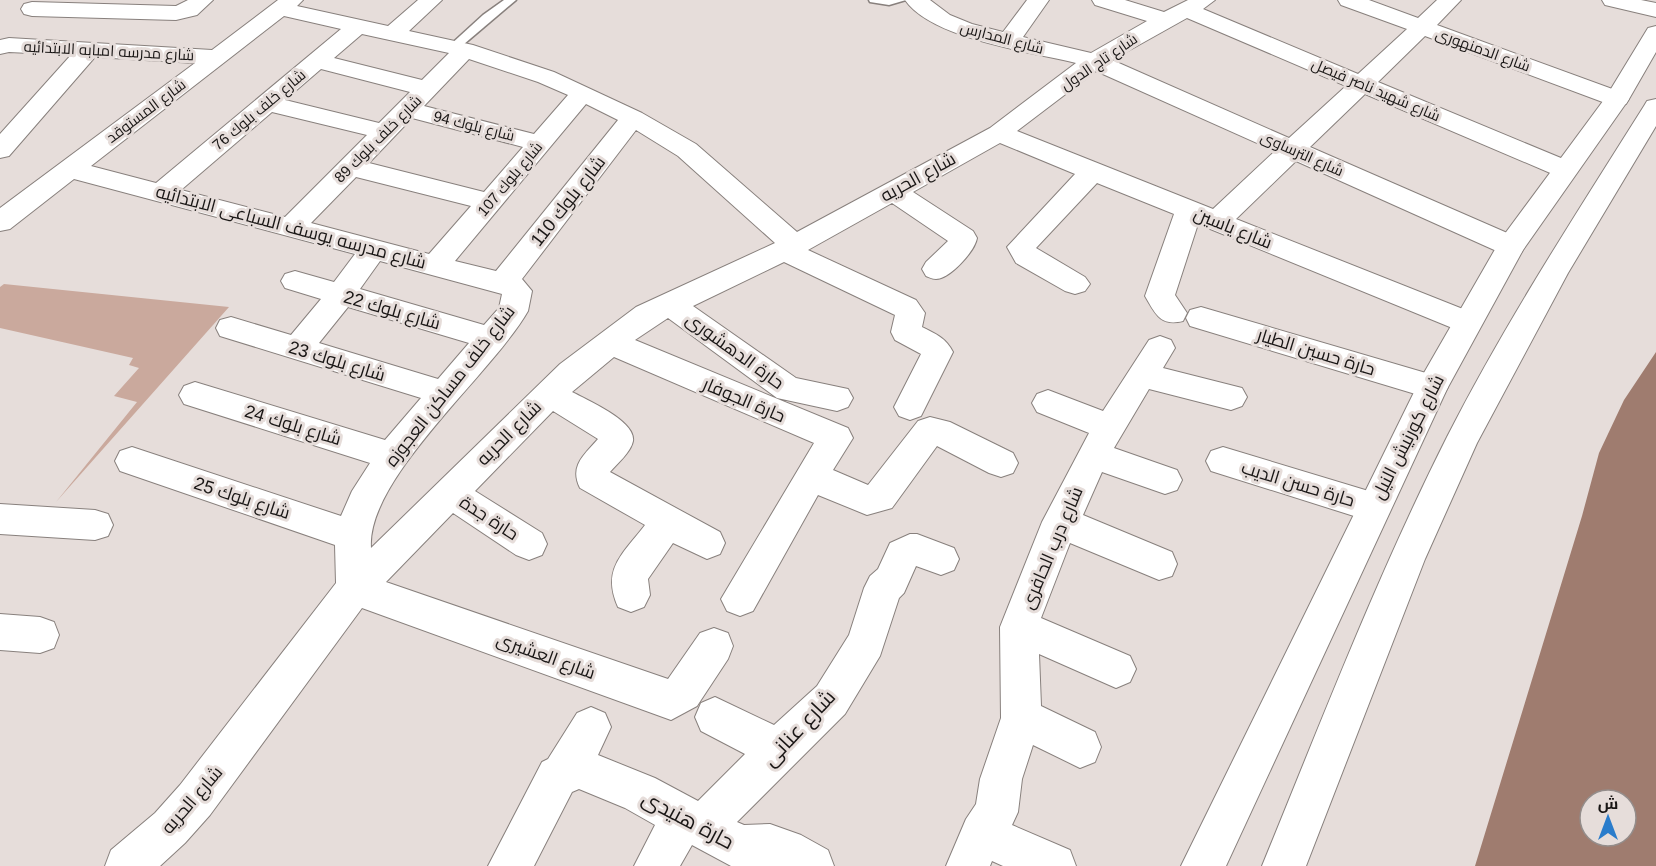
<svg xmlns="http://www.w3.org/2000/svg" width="1656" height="866" viewBox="0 0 1656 866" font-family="Helvetica,Cairo,sans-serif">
	<rect width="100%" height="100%" fill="#e6ddda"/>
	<path fill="#caa99d" d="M4 284 229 307 56 502 137 402 114 396 139 368 129 365 133 358 0 328V287Z"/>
	<path fill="#9f7c6f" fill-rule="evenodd" d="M1656 352V866H1475L1582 516 1599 453 1624 400ZM1590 800H1626V836H1590Z"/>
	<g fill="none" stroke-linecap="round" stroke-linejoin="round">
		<defs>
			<g id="service">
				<path d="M504 0H516L457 50H449V46L483 15Z"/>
				<path d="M869 0H906L889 5 870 2Z"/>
			</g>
			<g id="minor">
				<path d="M188 0H213L197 15 176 20 32 16 24 14 21 9 24 4 32 2 176 6Z"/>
				<path d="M278 0H303L297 6 388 26 418 0H442L409 31 473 45 554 72 642 113 696 144 797 232 990 128 1076 63C1031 52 932 39 905 0H930L950 15 972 24 1003 32 1027 0H1049L1023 37 1091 53 1147 21 1095 5 1092 0H1125L1164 12 1188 0H1215L1203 9 1358 74 1407 29 1341 5 1338 0H1369L1418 18 1437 0H1461L1437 25 1626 94 1629 99 1626 104 1617 106 1608 104 1425 36 1378 82 1573 163 1577 169 1573 175 1564 177 1555 175 1365 94 1310 147 1521 239 1525 246 1521 253 1511 256 1501 253 1296 161 1236 219 1478 315 1482 323 1478 331 1467 334 1198 224 1175 295 1187 313 1183 321C1160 327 1155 313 1145 296L1174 214 1097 183 1036 248 1085 277 1090 284 1085 291 1075 294 1065 291 1016 263 1007 247 1075 174 1000 143 913 192 973 231 977 238C975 251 950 279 936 279 932 279 929 277 926 276L922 269 926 262 948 241 892 203 808 250 916 300 925 313 922 327C936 334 946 338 953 352L921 416 910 420 899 416 894 407 921 354 895 340 891 332 895 315 784 262 693 306 796 378 848 389 853 398 848 407 837 411 777 398 668 318 635 340 848 428 853 438 833 470 868 485 918 421 930 417 950 422 1013 453 1018 463 1013 473 1001 477 989 473 937 446 892 508 867 515 818 495 753 611 740 616 727 611 721 599 814 443 614 357 572 392C587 400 636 421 633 441 631 452 617 464 610 472L720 532 725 543 720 554 707 559 673 543 648 579 650 595 644 607 631 612 618 607C601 569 623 554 645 525L580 488C569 466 584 455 598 439L553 411 475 491 542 533 547 544 542 555 529 560 516 555 453 513 386 582 668 679 700 633 714 628 728 633 733 646 728 659 697 706 671 720 362 608 210 815 185 843 160 866H105L111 850 155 813 180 785 336 583 335 545 120 471 115 461 120 451 132 447 341 516 352 491 370 463 184 404 179 395 184 386 195 382 385 440 421 398 220 336 216 328 220 320 231 317 291 335 321 299 285 288 281 281 285 274 295 271 334 282 355 254 74 179 10 229 0 231V208L195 63 95 57 9 156 0 158V134L71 55 9 52 0 54V40L9 38 212 50ZM284 16 341 29 156 183 91 166ZM1187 18 1346 86 1289 138 1112 60ZM362 34 449 53 422 80 334 58ZM469 59 538 82 568 95 534 134 424 106ZM321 69 410 92 379 123 285 100ZM1096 71 1275 151 1213 209 1017 131ZM586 104 618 120 496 271 455 261ZM272 112 367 135 285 217 181 190ZM412 118 523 147 484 192 369 163ZM636 130 678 156 775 243 636 307 560 364 371 548C366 478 493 373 528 311L532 291 522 279ZM356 177 471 206 429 254 311 223ZM380 261 502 294 499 308 484 325 360 289ZM348 307 469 343 438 379 319 343Z"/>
				<path d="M1602 0H1641L1656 3V17L1605 5Z"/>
				<path d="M1201 307 1443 378 1448 387 1443 396 1432 399 1190 326 1186 318 1190 310Z"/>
				<path d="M1160 336 1171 340 1175 348 1163 368 1242 388 1247 397 1242 406 1231 410 1149 389 1114 448 1177 470 1182 480 1177 490 1165 494 1102 472 1083 515 1172 552 1177 564 1172 576 1159 580 1070 543 1041 618 1130 656 1136 669 1130 682 1116 688 1039 654 1041 706 1095 732 1101 747 1095 762 1080 768 1033 745 1022 779 1018 812 1012 825 1070 850 1076 866H1003L992 861 990 866H946L966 819 976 804 980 779 1001 718 1000 627 1042 522 1089 433 1037 412 1032 403 1037 394 1048 390 1103 411 1149 340Z"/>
				<path d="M1223 447 1385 496 1390 507 1385 518 1373 522 1211 471 1206 461 1211 451Z"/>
				<path d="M0 504 95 510 108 514 113 525 108 536 95 540 0 534Z"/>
				<path d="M910 534H917L954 548 959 559 954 570 941 575 916 566 904 593 899 598 880 656 845 714 737 822 744 825 770 824 801 835 828 850 834 866H731L692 845 680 866H634L655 825 625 808 579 789 572 792 534 866H488L542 762 548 759 577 713 591 707 605 713 611 727 598 755 655 778 698 801 745 754 701 731 695 717 701 703 715 697 774 725 817 686 849 635 864 588 870 576 878 569 890 543Z"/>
				<path d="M0 614 40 617 54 622 59 635 54 648 40 653 0 650Z"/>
			</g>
			<g id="primary">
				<path d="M1656 26V52L1629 99 1523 250 1447 389 1226 866H1181L1421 378 1501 239 1606 97 1648 28Z"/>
				<path d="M1656 99V126L1568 273 1477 443 1425 559 1306 866H1262C1321 722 1377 576 1447 437 1505 323 1576 214 1644 106L1647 101Z"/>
			</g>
		</defs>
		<use href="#service" stroke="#88807d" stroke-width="3"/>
		<use href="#minor" stroke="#88807d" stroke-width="2"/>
		<use href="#primary" stroke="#88807d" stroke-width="2"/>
		<use href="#service" fill="#fff" fill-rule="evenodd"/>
		<use href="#minor" fill="#fff" fill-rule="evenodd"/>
		<use href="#primary" fill="#fff" fill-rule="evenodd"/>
	</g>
	<g text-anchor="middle" stroke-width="6" stroke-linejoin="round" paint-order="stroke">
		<g font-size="15" fill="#191615" stroke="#e6ddda">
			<text transform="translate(1002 38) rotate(15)" y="5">شارع المدارس</text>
			<text transform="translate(1483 50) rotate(20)" y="5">شارع الدمنهورى</text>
			<text transform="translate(109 51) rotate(3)" y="5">شارع مدرسه امبابه الابتدائيه</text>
			<text transform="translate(1099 62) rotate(-34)" y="5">شارع تاج الدول</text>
			<text transform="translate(1376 90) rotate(23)" y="5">شارع شهيد ناصر فيصل</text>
			<text transform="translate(259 110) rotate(-40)" y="5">شارع خلف بلوك 76</text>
			<text transform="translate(146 111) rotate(-37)" y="5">شارع المستوقد</text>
			<text transform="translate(474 126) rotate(14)" y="5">شارع بلوك 94</text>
			<text transform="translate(378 139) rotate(-45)" y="5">شارع خلف بلوك 89</text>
			<text transform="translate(1302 154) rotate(24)" y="5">شارع الترساوى</text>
			<text transform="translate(510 179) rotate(-50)" y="5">شارع بلوك 107</text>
		</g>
		<g font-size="18" fill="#191615" stroke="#e6ddda">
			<text transform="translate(918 177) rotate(-29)" y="6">شارع الحريه</text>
			<text transform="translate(568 201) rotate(-52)" y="6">شارع بلوك 110</text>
			<text transform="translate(291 227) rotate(15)" y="6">شارع مدرسه يوسف السباعى الابتدائيه</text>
			<text transform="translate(1233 228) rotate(22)" y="6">شارع ياسين</text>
			<text transform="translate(392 310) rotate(16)" y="6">شارع بلوك 22</text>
			<text transform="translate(735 351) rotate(36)" y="6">حارة الدهشورى</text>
			<text transform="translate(1316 352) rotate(17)" y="6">حارة حسين الطيار</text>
			<text transform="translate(337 361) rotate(17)" y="6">شارع بلوك 23</text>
			<text transform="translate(450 386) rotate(-52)" y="6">شارع خلف مساكن العجوزه</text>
			<text transform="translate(744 400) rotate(23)" y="6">حارة الجوفار</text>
			<text transform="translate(293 425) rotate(17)" y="6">شارع بلوك 24</text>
			<text transform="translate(509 433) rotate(-45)" y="6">شارع الحريه</text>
			<text transform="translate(1408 437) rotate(-63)" y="6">شارع كورنيش النيل</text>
			<text transform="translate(1298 484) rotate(17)" y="6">حارة حسن الديب</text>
			<text transform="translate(242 498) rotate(18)" y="6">شارع بلوك 25</text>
			<text transform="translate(489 518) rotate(33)" y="6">حارة جدة</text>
			<text transform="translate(1052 548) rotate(-67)" y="6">شارع درب الحافرى</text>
			<text transform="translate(546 656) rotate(20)" y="6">شارع العشيرى</text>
			<text transform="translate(192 800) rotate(-49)" y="6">شارع الحريه</text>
		</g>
		<g font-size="21" fill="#191615" stroke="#e6ddda">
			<text transform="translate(799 728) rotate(-47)" y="7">شارع عنانى</text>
			<text transform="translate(688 820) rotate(28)" y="7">حارة هنيدى</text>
		</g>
	</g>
	<g transform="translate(1608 818)"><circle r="28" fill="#e6ddda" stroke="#948d8b" stroke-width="1.5"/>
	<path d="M0-4.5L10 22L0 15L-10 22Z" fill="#2a7ccb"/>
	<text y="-9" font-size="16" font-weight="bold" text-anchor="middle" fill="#191615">ش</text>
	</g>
</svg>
